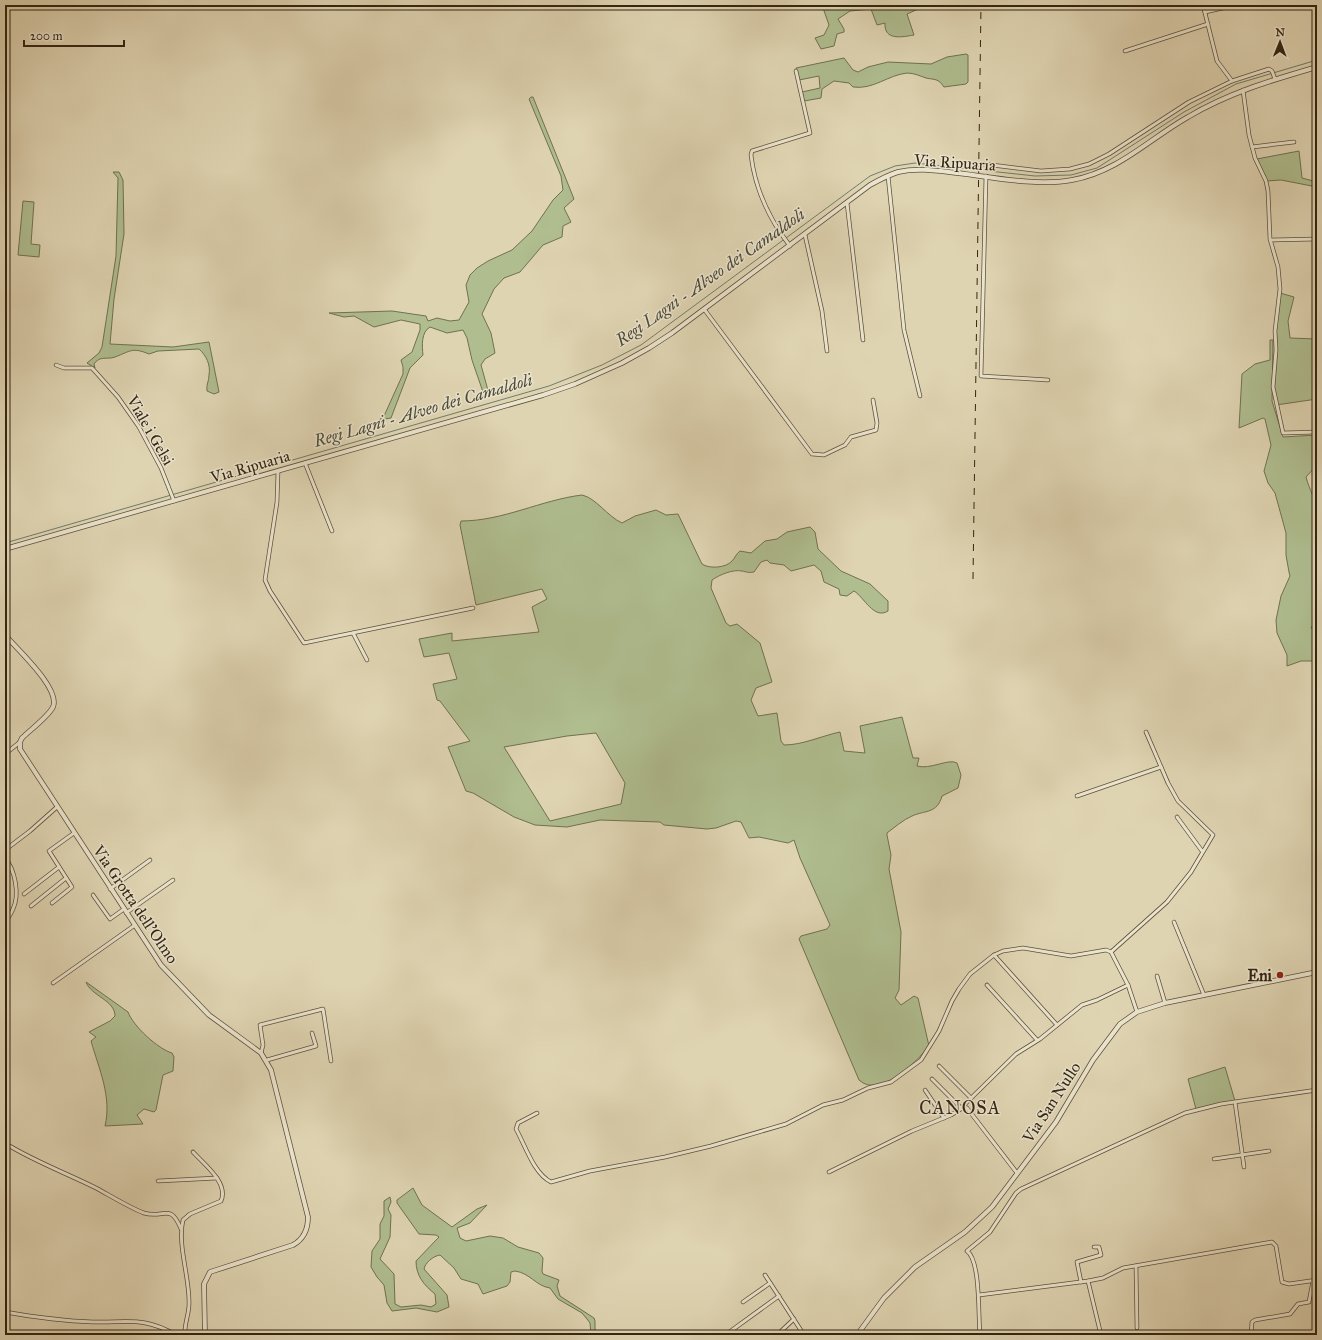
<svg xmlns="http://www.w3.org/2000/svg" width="1322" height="1340" viewBox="0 0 1322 1340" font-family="'IM FELL Great Primer',serif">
	<rect width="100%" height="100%" fill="#dfd4b2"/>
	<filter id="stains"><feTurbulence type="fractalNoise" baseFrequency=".005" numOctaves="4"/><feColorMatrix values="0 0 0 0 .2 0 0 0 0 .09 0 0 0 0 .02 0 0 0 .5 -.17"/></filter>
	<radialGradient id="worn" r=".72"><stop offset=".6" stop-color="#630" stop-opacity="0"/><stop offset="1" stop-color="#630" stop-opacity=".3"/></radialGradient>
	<g fill="#afbd8f" stroke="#717150" fill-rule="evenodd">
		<path d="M822 5H887L888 9 905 5H927L907 14 914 35C902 37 884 41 885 23L877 25 871 9 850 11 838 19 844 29V32L837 34 834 46 821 49 815 38 824 35 829 25Z"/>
		<path d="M966 54 968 55V82L966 84 944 87C938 78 935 80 926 78 920 76 914 73 907 73 888 75 873 90 853 87L849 83 834 81 822 89 821 98 804 101 802 92 820 88 819 76 799 80 796 68 844 58 853 70 858 72 868 67 888 62 931 64 947 57Z"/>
		<path d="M531 97H533L574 199 564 208 571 222 563 226 562 237 543 245 520 272 504 278 494 289 482 314 491 333 495 353 485 359 481 365 489 394 484 395 472 360 467 338 463 330 447 333 430 327C421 332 422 346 423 355L410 368 391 418 379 420 384 416 403 374V367L401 360 412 352 420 330V324L401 320 374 327 354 316 344 317 329 313 392 311 426 316 428 321 437 318 450 321 459 320 469 302 466 285 470 275 477 268 488 261 512 250 532 231 553 200 563 190 561 176 529 99Z"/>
		<path d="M1299 151 1302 178 1317 182V187L1281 180 1267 181 1257 159Z"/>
		<path d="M113 172H119L123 180 124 234 114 299 110 344 173 347 209 342 219 392 214 394 207 391C206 384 209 382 209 375 211 365 206 355 199 349L158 351 149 354C132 347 131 351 115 357 107 360 100 355 94 364L95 368 87 363 99 353 102 347 116 256 118 178Z"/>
		<path d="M23 201 34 202 31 244 40 245 39 257 18 255Z"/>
		<path d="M1280 293 1294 297 1288 321 1290 338 1317 339V399L1276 405 1274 397 1276 326Z"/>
		<path d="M1270 340H1273L1272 401 1283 437 1317 435V465L1306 477C1310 492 1315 496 1317 513V618L1311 628 1317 629V661H1301L1287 666V655L1277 633 1276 620 1281 596 1290 576 1289 572 1286 555V533L1275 493 1268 483 1264 471 1271 445 1265 419 1263 418 1239 428 1242 374 1255 364 1270 360Z"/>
		<path d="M582 495C596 498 607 516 622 523L635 516 656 510 666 515 678 514 702 564C709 569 726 568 732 561 735 558 736 554 740 551L751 553 765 541 777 539 787 532 810 527 815 532 818 549 841 571 870 584 888 601V611C874 620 864 597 854 591L847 596 840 595 839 589 824 582 821 571 814 565 791 571 784 565 770 563 767 560 761 562 754 572C748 573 747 572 742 571 733 569 719 575 712 580L711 588 726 623 730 626 737 624 760 643 772 682 756 688 751 700 758 716 777 713 781 741 784 745C803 745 821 736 840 732L844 751 865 753 860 726 902 717 913 758H919L917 766C930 770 949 758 957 763L961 775 958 788 942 796C937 814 925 810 912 816 903 820 895 827 887 833V835L891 855 889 869 901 932 899 990 895 998 901 1005 914 996 918 998 929 1046C917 1062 879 1099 859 1080L799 939 801 936 827 929 830 925 800 858 794 840 788 843 759 837 749 838 741 822 736 821 716 828 707 829 664 825 660 822 600 820 567 827 535 825 514 817 473 793 466 791 448 747 470 741 440 701 437 700 433 684 457 679 449 653 424 657 419 639 452 633V641L539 632 532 607 547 599 542 589 476 605 460 525 461 521C503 521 541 500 582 495ZM596 733 625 783 621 804 550 821 504 747 567 736Z"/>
		<path d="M86 982 128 1012C133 1026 158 1049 172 1053L174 1057 173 1071 163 1075 156 1110 154 1112 144 1109 137 1115 143 1124 105 1126C112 1097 99 1069 91 1041L96 1037 89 1032 110 1021 115 1016C115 1000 91 996 86 982Z"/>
		<path d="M1225 1067 1235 1101 1196 1109 1188 1079Z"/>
		<path d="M413 1188 422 1205 452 1227 477 1209 487 1205 470 1223 457 1228 460 1238 466 1241 490 1236 503 1238 518 1247 539 1253 543 1258 542 1271 543 1274 559 1280 557 1286 560 1296 594 1318 595 1321V1335H591L590 1323 587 1319 582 1313 558 1299 550 1288C536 1286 530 1273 515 1271L511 1272 510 1282 507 1286 483 1294 478 1284 461 1279 454 1268 440 1255C433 1256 425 1263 424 1269L447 1295 449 1307 437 1312 416 1308 392 1311 387 1303 384 1285 377 1277 371 1267 372 1251 380 1239V1224L384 1216V1201L390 1197 391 1202 388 1209 391 1215 390 1237 380 1259 394 1274 395 1304 401 1307 421 1305 431 1307 436 1304 435 1294C424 1285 416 1276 416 1261L439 1237 436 1235 419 1234 397 1203V1200Z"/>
	</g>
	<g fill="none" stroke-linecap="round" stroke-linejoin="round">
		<path stroke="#6d7d6d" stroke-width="1" d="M5 543 549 386 602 365 641 345 870 176 895 166 915 163 1035 176 1071 175 1097 168 1184 112 1236 84 1317 60"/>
		<defs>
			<g id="minor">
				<path d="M1203 5 1217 61 1232 81"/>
				<path d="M1254 5V8"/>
				<path d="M1205 12 1236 5"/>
				<path d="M1125 51 1208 24"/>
				<path d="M1243 90 1249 135 1255 158 1266 181 1268 191 1270 239 1278 267 1280 289 1275 331 1276 350 1273 387 1283 433 1317 432"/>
				<path d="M1252 147 1294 142"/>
				<path d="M984 164 1041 171 1070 169 1089 164 1109 154 1189 102 1232 81 1269 69 1272 71 1275 79"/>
				<path d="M888 176 904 330 920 396"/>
				<path d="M986 176 981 376 1048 380"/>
				<path d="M847 203 863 340"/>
				<path d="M805 235 822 311 827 351"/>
				<path d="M1271 240 1317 239"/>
				<path d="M790 246C769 219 755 189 751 155L752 151 810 133 796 71"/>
				<path d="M704 309 812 454 824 455 845 445 851 437 876 430 877 423 873 400"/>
				<path d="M56 365 64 368H92L118 397 139 427 161 468 174 501"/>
				<path d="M305 463 332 531"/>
				<path d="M278 471 277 502 265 580 270 591 304 643 473 608"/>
				<path d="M1314 474 1317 470"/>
				<path d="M353 633 367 660"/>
				<path d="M5 754 20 742"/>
				<path d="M1077 796 1161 767"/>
				<path d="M1177 817 1202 851"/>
				<path d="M5 850 30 831 57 807"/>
				<path d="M5 858C15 870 20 894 13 909 11 914 8 918 5 923"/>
				<path d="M110 889 150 860"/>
				<path d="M24 894 59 867"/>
				<path d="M93 895 110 919 124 909"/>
				<path d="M52 903 72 887 49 851 74 833"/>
				<path d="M31 906 66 878"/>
				<path d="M126 913 173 880"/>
				<path d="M1174 922 1204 995"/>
				<path d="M1111 952 1167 902 1191 872 1213 835 1178 801 1168 783 1146 732"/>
				<path d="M994 955 1057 1025"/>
				<path d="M1157 976 1165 1003"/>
				<path d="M53 983 135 925"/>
				<path d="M987 985 1037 1040"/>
				<path d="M261 1053 263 1045 260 1025 323 1009 331 1061"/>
				<path d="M267 1060 316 1046 312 1033"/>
				<path d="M939 1066 971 1098"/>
				<path d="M932 1079 961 1108 1016 1054 1040 1039 1082 1005 1097 1000 1128 985"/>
				<path d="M925 1090 944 1118"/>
				<path d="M1235 1102 1244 1167"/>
				<path d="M537 1113 518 1123 516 1129C525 1145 534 1174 551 1182L590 1171 665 1157 711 1146 786 1124 823 1105 843 1100 868 1088 891 1082 921 1060 939 1031 952 1001 959 989 970 974 994 955 1003 951 1023 948 1071 956 1106 950 1111 952 1128 985 1137 1012"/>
				<path d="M5 1145H8C36 1162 66 1173 96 1188 109 1195 132 1209 144 1213 164 1219 170 1202 181 1229"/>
				<path d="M1214 1159 1269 1151"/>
				<path d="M829 1172 912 1131 951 1115 964 1107 967 1108 1017 1173"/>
				<path d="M158 1181 217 1178"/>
				<path d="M1136 1266 1137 1328"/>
				<path d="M765 1275 804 1335"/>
				<path d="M1088 1281 1101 1335"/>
				<path d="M1081 1282 1077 1262 1101 1255 1099 1247H1094"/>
				<path d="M979 1295 1088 1281 1103 1278 1123 1268 1272 1242 1276 1246 1282 1282 1289 1284 1317 1280"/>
				<path d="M743 1302 770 1283"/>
				<path d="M5 1312C34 1317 63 1321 93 1322 128 1323 143 1316 176 1335"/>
				<path d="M728 1333 779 1296"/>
				<path d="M185 1335C184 1324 189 1315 189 1304 190 1278 177 1245 183 1220L190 1214 221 1201C229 1183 204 1164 193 1152"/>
				<path d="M777 1335 794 1319"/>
				<path d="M980 1335C978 1317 981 1261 967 1251L990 1232 1016 1193 1021 1189 1185 1113 1221 1104 1317 1090"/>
				<path d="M1251 1335 1252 1322 1255 1320 1290 1314 1298 1304 1309 1302 1313 1281"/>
			</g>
			<g id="tertiary">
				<path d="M5 549 543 395 575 384 622 363 649 348 672 333 870 185C879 180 888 175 898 172 915 168 932 170 949 172 987 176 1035 187 1072 180 1118 172 1149 139 1188 117 1228 93 1272 80 1317 67"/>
				<path d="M5 635C17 649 61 689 53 707 48 717 30 730 22 738L20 742V749L161 965 209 1015 261 1053 271 1070 308 1217C308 1229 304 1239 293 1245L210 1272 204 1284 205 1335"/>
				<path d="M857 1335 884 1298 915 1267 965 1232 992 1207 1056 1122 1093 1060 1120 1024 1137 1012 1165 1003 1317 972"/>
			</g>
		</defs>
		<use href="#minor" stroke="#5e513a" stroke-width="4.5"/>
		<use href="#tertiary" stroke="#5e513a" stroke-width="5.5"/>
		<use href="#minor" stroke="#eae3cd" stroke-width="3"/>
		<use href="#tertiary" stroke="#eae3cd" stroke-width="4"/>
		<path stroke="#332512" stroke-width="1" stroke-dasharray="7 7" stroke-linecap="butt" d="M973 579 981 5"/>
	</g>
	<circle fill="#8f2418" stroke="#eae3cd" stroke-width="1.5" cx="1280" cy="975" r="4"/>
	<g text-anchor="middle" stroke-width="3" stroke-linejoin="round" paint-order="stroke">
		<g font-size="16" fill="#332512" stroke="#eae3cd">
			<text transform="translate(955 162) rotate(4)" y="6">Via Ripuaria</text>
			<text transform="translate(151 430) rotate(60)" y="6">Viale i Gelsi</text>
			<text transform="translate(250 466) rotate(-16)" y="6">Via Ripuaria</text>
			<text transform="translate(136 904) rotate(56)" y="6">Via Grotta dell'Olmo</text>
			<text transform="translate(1051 1102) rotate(-57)" y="6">Via San Nullo</text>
		</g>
		<g font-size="16" font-weight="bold" fill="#332512" stroke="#eae3cd" text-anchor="end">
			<text x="1272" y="981">Eni</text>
		</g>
		<g font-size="17" font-style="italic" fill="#4b4a38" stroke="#eae3cd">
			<text transform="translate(710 277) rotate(-35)" y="6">Regi Lagni - Alveo dei Camaldoli</text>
			<text transform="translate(423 410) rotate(-16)" y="6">Regi Lagni - Alveo dei Camaldoli</text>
		</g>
		<g font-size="18" letter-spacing="1" fill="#332512" stroke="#eae3cd">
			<text x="960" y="1114">CANOSA</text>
		</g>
	</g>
	<rect width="1322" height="1340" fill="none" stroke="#dfd4b2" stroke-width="20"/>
	<rect x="6" y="6" width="1310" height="1328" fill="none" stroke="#332512" stroke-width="2"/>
	<rect x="10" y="10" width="1302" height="1320" fill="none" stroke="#332512"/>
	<g transform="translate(1280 42) rotate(1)" stroke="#eae3cd" stroke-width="3" paint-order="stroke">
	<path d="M0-3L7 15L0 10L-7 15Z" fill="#332512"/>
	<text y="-6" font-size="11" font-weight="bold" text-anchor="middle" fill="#332512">N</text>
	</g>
	<path d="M24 40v6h100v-6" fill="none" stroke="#332512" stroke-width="2"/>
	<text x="30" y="40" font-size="12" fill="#332512" stroke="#eae3cd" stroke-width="3" paint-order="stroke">200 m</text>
	<rect width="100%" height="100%" filter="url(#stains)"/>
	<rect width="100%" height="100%" fill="url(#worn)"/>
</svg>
